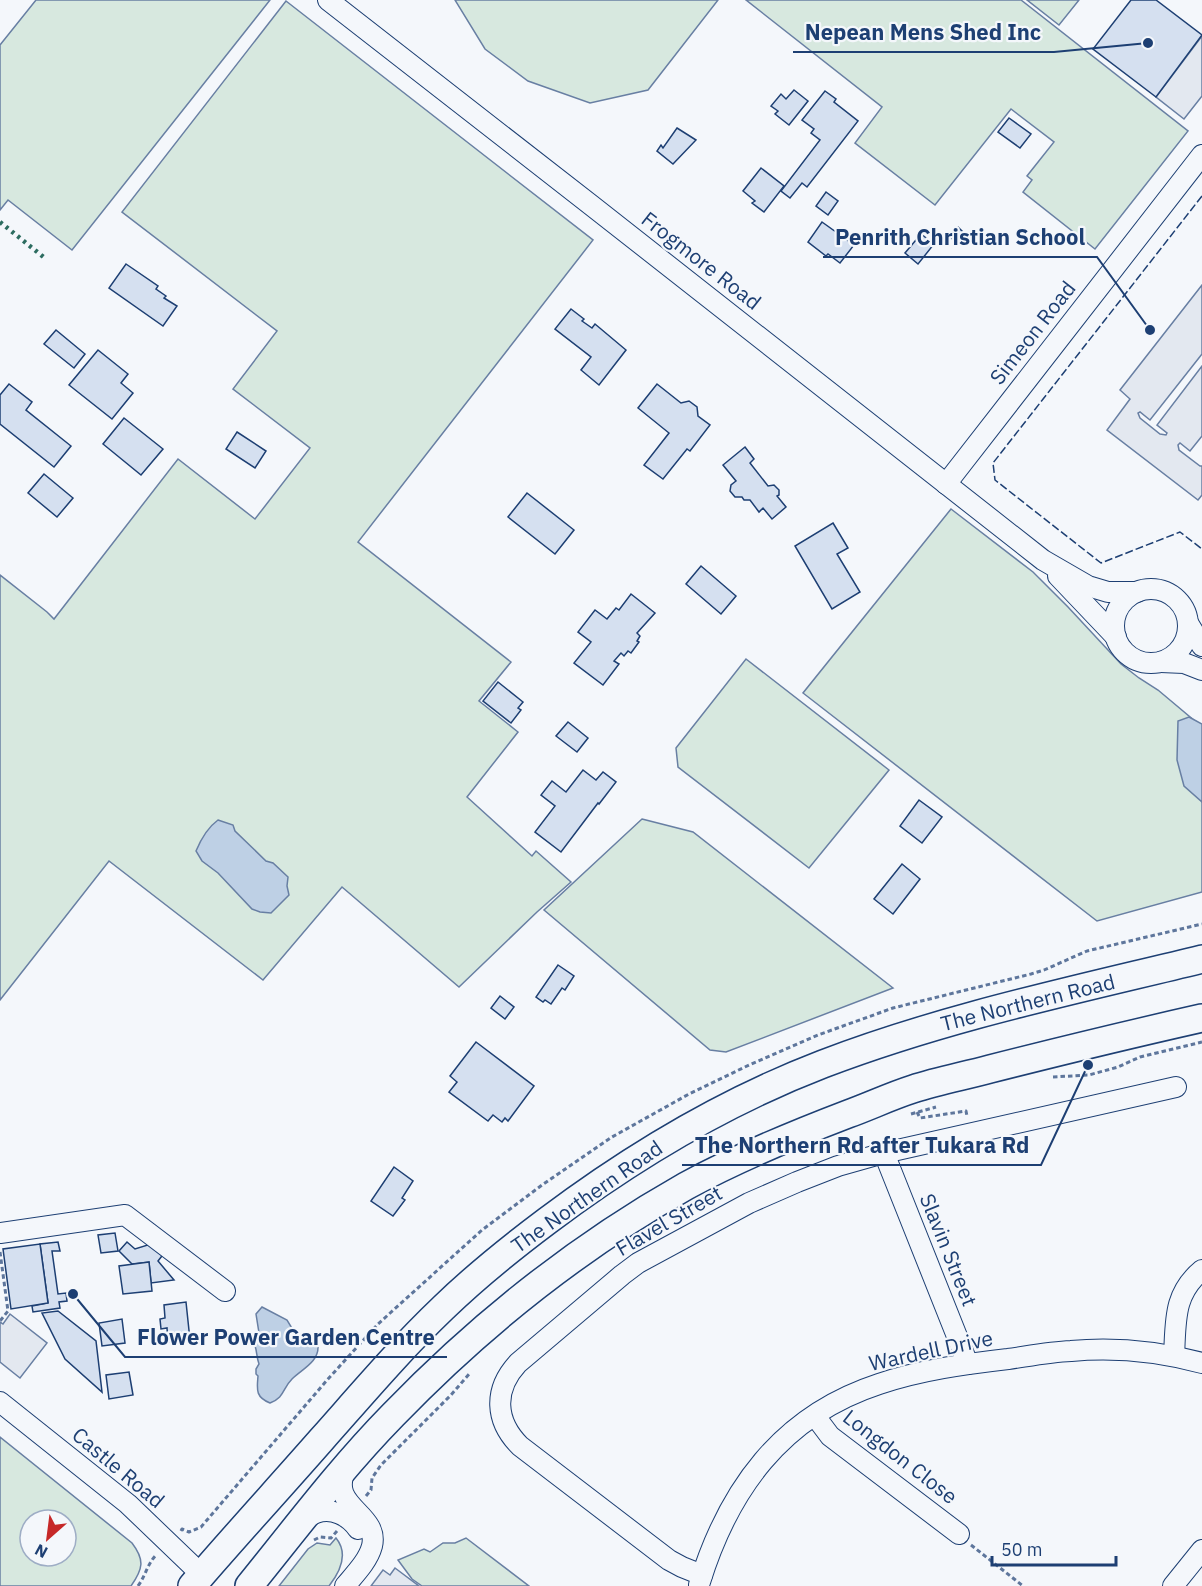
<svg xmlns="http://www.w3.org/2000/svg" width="1202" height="1586" viewBox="0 0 1202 1586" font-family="'IBM Plex Sans',sans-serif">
	<rect width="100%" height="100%" fill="#f4f7fb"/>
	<g fill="#d7e8df" stroke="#687fa3" stroke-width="1.5" fill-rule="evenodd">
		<path d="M36 0H270L72 250 8 200 0 210V45Z"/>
		<path d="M455 0H718L648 90 590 103 528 81 485 49Z"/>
		<path d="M746 0H1021L1188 131 1095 249 1023 192 1032 180 1027 176 1054 142 1011 109 935 205 855 143 882 107Z"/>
		<path d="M1027 0H1079L1059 25Z"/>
		<path d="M286 1 593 240 358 542 511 662 479 701 518 732 467 797 532 856 536 851 571 882 537 912 459 987 342 887 263 980 109 861 0 1000V575L47 612 54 619 178 459 255 519 310 448 233 389 277 331 122 212Z"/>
		<path d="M951 509 1033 572 1068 607 1121 664 1139 678 1158 690 1202 727V892L1097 921 803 693Z"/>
		<path d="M746 659 889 770 809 868 678 767 676 748Z"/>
		<path d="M642 819 693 832 893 988 726 1052 710 1050 544 910Z"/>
		<path d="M0 1437 132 1543C145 1560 143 1569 131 1586H0ZM30 1520H66V1556H30Z"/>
		<path d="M336 1538C349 1554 340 1572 329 1586H279L308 1549 317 1543 330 1545Z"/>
		<path d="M466 1538 529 1586H422L412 1579 398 1560 424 1549 430 1552 443 1543H455Z"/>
	</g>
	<g fill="#e3e8f0" stroke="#687fa3" stroke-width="1.5">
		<path d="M1202 36V96L1184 119 1156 97Z"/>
		<path d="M1202 285V354L1150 420 1140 412 1138 413 1140 418 1160 434 1166 435 1167 433 1157 425 1202 366V436L1190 451 1180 443 1178 445 1179 450 1200 466H1202V495L1198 500 1107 430 1130 399 1120 390Z"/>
		<path d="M10 1314 47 1343 20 1378 0 1362V1322L3 1324Z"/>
		<path d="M395 1568 419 1586H371L383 1570 390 1575Z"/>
	</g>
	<g fill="#bed0e5" stroke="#687fa3" stroke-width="1.5">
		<path d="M1189 717 1202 724V802L1184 786 1177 760 1178 721Z"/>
		<path d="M218 820 233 825 235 831 266 861 273 863 288 877 287 886 289 895 271 913 260 912 252 909 218 873 202 861 196 851C201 839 207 828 218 820Z"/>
		<path d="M262 1307 287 1320 293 1330 312 1340 318 1346C319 1362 302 1369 292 1379 282 1389 285 1397 270 1403 255 1397 257 1389 258 1376L256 1374V1369L259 1364C256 1356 257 1348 254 1344L259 1333 256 1314Z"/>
	</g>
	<g fill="#d5e0f0" stroke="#1d3f73" stroke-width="1.5">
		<path d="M1131 0H1156L1202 35 1156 97 1093 49Z"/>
		<path d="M794 90 808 101 789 125 775 114 778 111 771 106 781 94 786 99Z"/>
		<path d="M825 91 836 99 834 102 858 121 807 187 802 183 790 198 781 191 820 140 811 133 814 129 802 120Z"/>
		<path d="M1009 118 1031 134 1020 148 998 132Z"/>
		<path d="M677 128 696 140 673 164 657 151 661 145 663 148Z"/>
		<path d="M761 168 784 186 764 212 752 203 755 201 743 191Z"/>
		<path d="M826 192 838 201 828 215 816 206Z"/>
		<path d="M822 222 854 245 840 263 828 254 826 256 808 242Z"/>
		<path d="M958 227 964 233 956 242 950 237Z"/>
		<path d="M921 234 934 244 918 264 905 253Z"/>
		<path d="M126 264 158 286 156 289 166 296 164 298 177 306 163 326 109 288Z"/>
		<path d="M571 309 584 319 582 321 592 328 595 324 626 350 599 385 581 370 591 357 555 329Z"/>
		<path d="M56 330 85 354 74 368 44 344Z"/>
		<path d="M98 350 128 374 121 383 133 393 112 419 69 385Z"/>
		<path d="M9 384 32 402 26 410 71 446 54 467 0 424V395Z"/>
		<path d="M657 384 681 403 689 401 697 407 698 416 710 425 690 451 687 449 663 479 644 465 669 433 638 408Z"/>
		<path d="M124 418 163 449 141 475 103 444Z"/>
		<path d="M237 432 266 451 255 468 226 449Z"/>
		<path d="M745 447 754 459 750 463 768 486 774 485 779 490V495L777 496 786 507 772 519 763 508 759 512 750 500H744L742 497H735L730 491 731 485 736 481 723 465Z"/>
		<path d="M44 474 73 498 57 517 28 493Z"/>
		<path d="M527 493 574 530 555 554 508 517Z"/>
		<path d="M833 523 848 548 837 554 860 592 832 609 795 546Z"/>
		<path d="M701 566 736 596 721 614 686 584Z"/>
		<path d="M631 594 655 613 637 633 640 636 637 641 639 642 631 653 628 651 624 656 621 653 614 661 619 664 603 685 574 663 591 642 578 632 595 610 607 619 616 608 619 610Z"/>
		<path d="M498 682 523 702 518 708 521 710 511 723 483 701Z"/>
		<path d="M568 722 588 738 577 752 556 736Z"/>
		<path d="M583 770 596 780 603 772 616 782 599 804 598 803 561 852 535 832 555 806 541 795 552 781 566 792Z"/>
		<path d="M919 800 942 817 922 843 900 826Z"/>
		<path d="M902 864 920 879 893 914 874 899Z"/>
		<path d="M558 965 574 976 565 990 562 988 551 1004 545 1000 543 1002 536 997Z"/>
		<path d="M500 996 514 1007 505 1019 491 1008Z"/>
		<path d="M476 1042 534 1086 508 1121 505 1118 502 1122 493 1115 488 1121 449 1092 457 1082 450 1076Z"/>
		<path d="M394 1167 413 1181 402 1198 405 1200 393 1216 371 1201Z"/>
		<path d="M115 1233 118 1251 101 1253 98 1235Z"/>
		<path d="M58 1242 60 1251H52L58 1294 66 1293 67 1301 59 1302 60 1308 33 1312 32 1306 48 1303 40 1244Z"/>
		<path d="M127 1242 135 1249 154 1243 165 1252 158 1261 174 1280 151 1283 149 1262 132 1264 119 1251Z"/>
		<path d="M40 1244 48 1303 11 1309 3 1249Z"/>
		<path d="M149 1262 152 1291 123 1294 119 1266Z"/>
		<path d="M186 1302 190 1340 168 1342 167 1328 161 1329 160 1319 165 1318 164 1305Z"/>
		<path d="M58 1311 96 1341 102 1392 65 1359 42 1313Z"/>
		<path d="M122 1319 125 1343 102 1346 99 1323Z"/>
		<path d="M129 1372 133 1395 109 1399 106 1375Z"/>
	</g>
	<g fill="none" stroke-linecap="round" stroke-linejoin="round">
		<defs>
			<g id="minor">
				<path d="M328 0 591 205 1043 560 1088 586 1108 592H1137"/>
				<path d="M946 484 1202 155"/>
				<path d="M1058 576 1116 637"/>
				<circle cx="1151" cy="626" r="37"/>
				<path d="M1188 623 1202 646"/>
				<path d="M1161 662 1184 663 1202 670"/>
				<path d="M884 1153 968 1364"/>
				<path d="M0 1233 125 1215 225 1291"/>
				<path d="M1174 1356C1176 1321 1173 1294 1202 1270"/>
				<path d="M0 1402 128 1504 202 1575"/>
				<path d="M815 1416 830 1436 959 1534"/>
				<path d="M303 1520C307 1518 312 1514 316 1513 332 1507 349 1516 358 1529"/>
				<path d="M702 1575 682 1567 669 1560 520 1446C495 1421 493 1390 518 1363L622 1275 638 1263 749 1203 797 1182 838 1166 884 1153 1176 1087"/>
				<path d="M699 1585C728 1490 781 1416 879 1384 920 1370 965 1364 1008 1359 1029 1356 1050 1352 1071 1351 1114 1347 1161 1352 1202 1363"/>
				<path d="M345 1586C355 1574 368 1561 372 1546 380 1512 325 1507 347 1467"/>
				<path d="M1173 1586 1202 1550"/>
			</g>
			<g id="highway">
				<path d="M192 1586C235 1536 279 1488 322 1439 362 1394 400 1349 443 1308 475 1277 511 1248 547 1221 632 1157 724 1102 823 1064 946 1017 1075 990 1202 959"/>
				<path d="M249 1586C296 1528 341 1468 393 1415 479 1326 578 1247 686 1186 737 1158 793 1135 848 1114 870 1106 891 1096 913 1089 938 1081 964 1076 990 1069 1061 1051 1131 1034 1202 1018"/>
			</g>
		</defs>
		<use href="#minor" stroke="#1d3f73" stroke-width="22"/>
		<use href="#highway" stroke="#1d3f73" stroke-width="30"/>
		<g stroke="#5e769c" stroke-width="3" stroke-dasharray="4.5 3" stroke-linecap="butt">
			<path d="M1053 1077 1089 1075 1118 1067 1140 1057 1202 1042"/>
			<path d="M917 1112 920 1118 966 1111 967 1116"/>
			<path d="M911 1114 936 1107"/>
			<path d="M0 1252 8 1311 0 1321"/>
			<path d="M366 1496 371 1490 372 1478 381 1465 451 1395 470 1373"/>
			<path d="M181 1531 182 1529 189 1532 201 1527 328 1379 378 1324 482 1230 542 1185 612 1137 689 1094 749 1065 818 1035 893 1008 1031 974 1044 970 1087 951 1202 924"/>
			<path d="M314 1540 320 1537 331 1538 337 1531"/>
			<path d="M971 1545 1023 1586"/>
			<path d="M138 1586C146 1575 147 1564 157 1554"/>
		</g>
		<use href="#minor" stroke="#f4f7fb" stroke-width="20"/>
		<use href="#highway" stroke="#f4f7fb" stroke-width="27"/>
		<path stroke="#2c6c60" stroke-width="4.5" stroke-dasharray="3 4.5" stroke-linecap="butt" d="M0 222 46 259"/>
		<path stroke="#1d3f73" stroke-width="1.5" stroke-dasharray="8 3" stroke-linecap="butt" d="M1202 196 993 463 995 480 1101 563 1180 532 1202 549"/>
	</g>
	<g text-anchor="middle" stroke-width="4.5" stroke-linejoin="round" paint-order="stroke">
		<g font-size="21" fill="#1d3f73" stroke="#f4f7fb">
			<text transform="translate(701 261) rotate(38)" y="7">Frogmore Road</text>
			<text transform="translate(1033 333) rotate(-52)" y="7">Simeon Road</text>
			<text transform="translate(1028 1003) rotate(-14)" y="7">The Northern Road</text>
			<text transform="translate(587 1197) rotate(-35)" y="7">The Northern Road</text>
			<text transform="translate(669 1221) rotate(-30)" y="7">Flavel Street</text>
			<text transform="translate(948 1250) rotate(68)" y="7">Slavin Street</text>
			<text transform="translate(931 1351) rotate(-12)" y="7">Wardell Drive</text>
			<text transform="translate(900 1457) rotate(38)" y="7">Longdon Close</text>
			<text transform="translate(118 1468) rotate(40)" y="7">Castle Road</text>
		</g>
	</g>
	<path fill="none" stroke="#1d3f73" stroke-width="2" d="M1148 43L1054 52H793M1150 330L1097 257H823M1088 1065L1041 1165H682M73 1294L125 1357H447"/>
	<g fill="#1d3f73" stroke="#f4f7fb" stroke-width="2">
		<circle cx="1148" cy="43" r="6"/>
		<circle cx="1150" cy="330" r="6"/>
		<circle cx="1088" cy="1065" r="6"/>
		<circle cx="73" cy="1294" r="6"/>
	</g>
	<g font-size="22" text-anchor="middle" font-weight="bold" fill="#1d3f73" stroke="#f4f7fb" stroke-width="4.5" stroke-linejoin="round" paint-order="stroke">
		<text x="923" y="40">Nepean Mens Shed Inc</text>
		<text x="960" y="245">Penrith Christian School</text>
		<text x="862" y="1153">The Northern Rd after Tukara Rd</text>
		<text x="286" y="1345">Flower Power Garden Centre</text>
	</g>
	<g transform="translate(48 1538) rotate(208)"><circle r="28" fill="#f4f7fb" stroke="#9eadc5" stroke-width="1.5"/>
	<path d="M0-4.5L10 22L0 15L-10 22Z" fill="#c62828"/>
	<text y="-9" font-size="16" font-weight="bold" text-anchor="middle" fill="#1d3f73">N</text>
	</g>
	<path d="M992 1556v9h124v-9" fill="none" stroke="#1d3f73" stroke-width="3"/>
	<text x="1001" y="1556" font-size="18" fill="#1d3f73" stroke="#f4f7fb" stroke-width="4.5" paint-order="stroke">50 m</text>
</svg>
